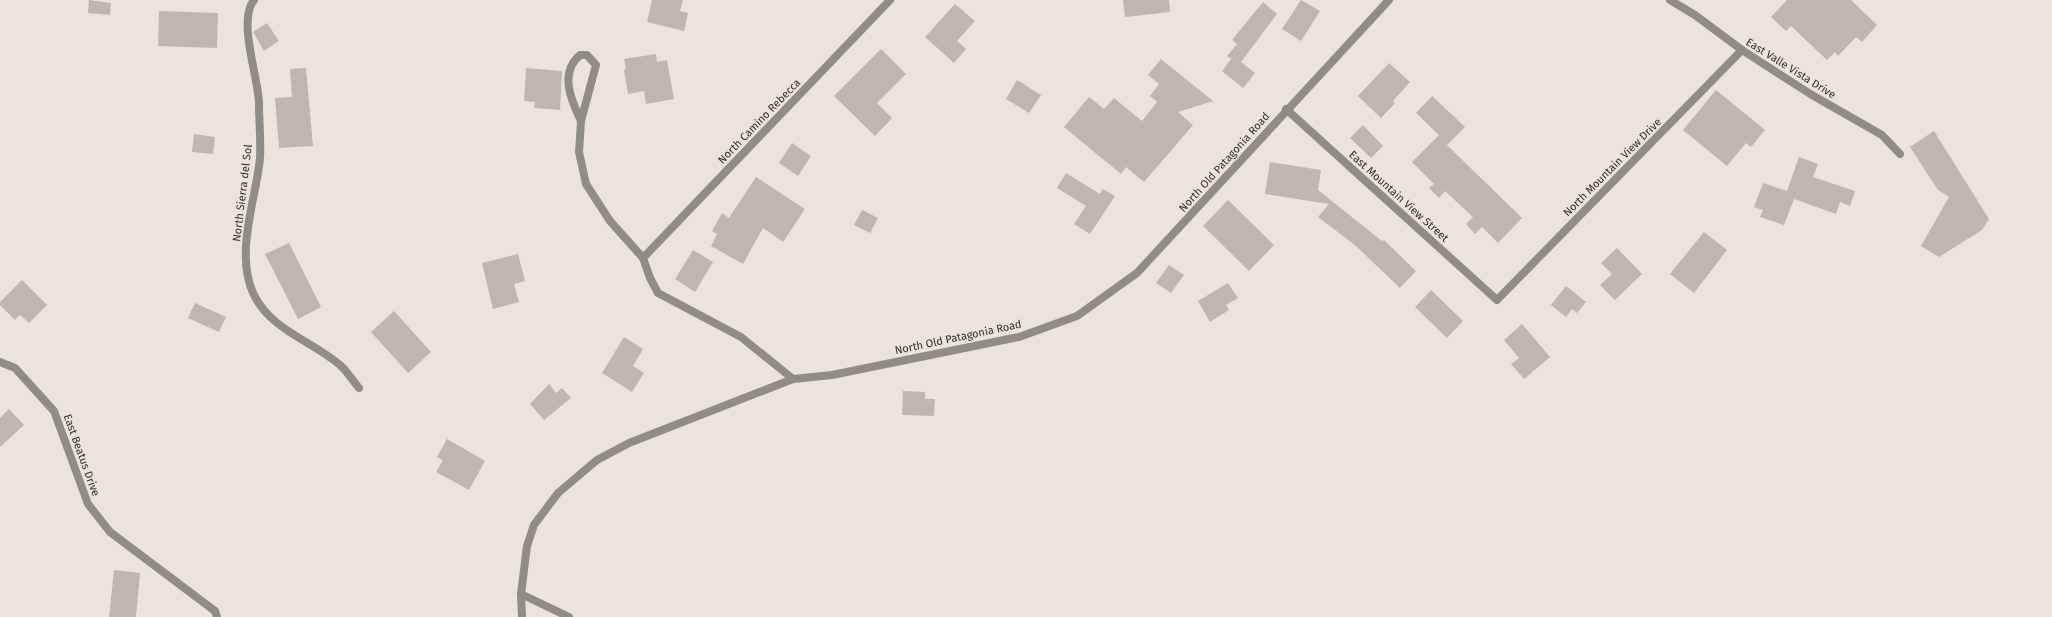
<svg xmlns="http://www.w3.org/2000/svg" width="2052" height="617" viewBox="0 0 2052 617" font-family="'Fira Sans',sans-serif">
	<rect width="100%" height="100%" fill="#ece4da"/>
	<g fill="#bfb7ae">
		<path d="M89 0 111 3 110 15 88 13Z"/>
		<path d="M652 0H683L680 11 688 13 684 31 647 22Z"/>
		<path d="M1123 0H1169L1170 12 1125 17Z"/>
		<path d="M1301 0 1320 11 1301 41 1282 29Z"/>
		<path d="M1787 0H1851L1877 25 1862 42 1856 37 1838 56 1835 52 1827 60 1791 26 1786 31 1771 17Z"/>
		<path d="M1263 2 1277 14 1241 62 1255 73 1243 88 1222 71 1231 59 1227 56 1237 44 1232 40Z"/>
		<path d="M955 4 975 21 957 41 966 49 954 63 925 37Z"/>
		<path d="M159 11 218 13 217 48 158 46Z"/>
		<path d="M267 23 279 41 264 51 253 32Z"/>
		<path d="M881 49 906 74 877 103 892 118 875 136 834 96Z"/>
		<path d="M656 54 657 62 667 60 674 99 646 104 644 91 628 94 624 70 626 69 624 59Z"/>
		<path d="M1161 59 1213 101 1178 112 1193 125 1144 182 1126 167 1121 174 1064 127 1089 97 1104 109 1114 98 1142 121 1157 102 1150 96 1159 84 1148 75Z"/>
		<path d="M1389 63 1410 82 1393 101 1395 103 1381 118 1358 96Z"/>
		<path d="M306 68 313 146 279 148 275 98 292 97 290 69Z"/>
		<path d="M526 68 562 71 560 110 534 108 535 102 524 101Z"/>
		<path d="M1017 80 1041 95 1029 113 1006 99Z"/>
		<path d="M1716 90 1765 130 1751 147 1746 143 1727 166 1683 130Z"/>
		<path d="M1432 96 1465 127 1447 145 1522 218 1498 243 1482 227 1475 234 1466 224 1473 217 1445 191 1439 198 1429 188 1434 184 1412 162 1439 135 1416 113Z"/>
		<path d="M1363 125 1383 146 1371 158 1350 138Z"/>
		<path d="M1934 131 1989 219 1982 230 1939 257 1921 246 1949 197 1938 190 1910 147Z"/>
		<path d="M194 134 215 137 213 154 192 152Z"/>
		<path d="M792 143 811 156 798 176 779 163Z"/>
		<path d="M1799 157 1818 164 1813 177 1855 191 1850 206 1840 202 1836 214 1794 199 1784 225 1760 217 1763 210 1754 207 1763 183 1787 191Z"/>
		<path d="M1270 162 1321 170 1318 190 1382 241 1384 240 1416 271 1400 288 1356 246 1318 217 1329 204 1265 194Z"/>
		<path d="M1066 173 1100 194 1103 189 1115 196 1090 234 1074 224 1086 206 1057 188Z"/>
		<path d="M756 177 805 209 783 242 763 228 743 264 711 246 717 234 712 231 722 213 729 218Z"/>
		<path d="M1228 200 1274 245 1249 271 1203 226Z"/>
		<path d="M862 210 878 218 870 233 854 225Z"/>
		<path d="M1704 232 1727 250 1694 293 1670 274Z"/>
		<path d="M289 243 321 307 298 319 265 254Z"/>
		<path d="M1617 248 1642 274 1615 300 1600 285 1612 274 1601 263Z"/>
		<path d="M693 250 713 262 695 292 675 279Z"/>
		<path d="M518 254 525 281 514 284 519 302 493 309 482 263Z"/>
		<path d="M1169 265 1184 275 1171 293 1156 283Z"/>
		<path d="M22 280 47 305 29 323 20 315 15 320 0 305V302Z"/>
		<path d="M1228 283 1238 298 1226 305 1229 310 1210 322 1198 301Z"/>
		<path d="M1566 286 1586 302 1577 313 1572 309 1566 317 1551 305Z"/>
		<path d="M1431 290 1463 321 1447 338 1415 307Z"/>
		<path d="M195 303 226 317 219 332 188 318Z"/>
		<path d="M394 311 431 352 408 373 371 332Z"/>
		<path d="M1522 324 1550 357 1524 379 1511 364 1519 358 1504 340Z"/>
		<path d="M624 337 643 349 633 366 644 373 632 392 602 373Z"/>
		<path d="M549 384 556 393 562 388 571 398 544 420 530 404Z"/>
		<path d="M903 391 925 392V399H935L934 416 902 415Z"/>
		<path d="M9 409 24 425 0 447V418Z"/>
		<path d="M447 439 485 461 469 490 436 472 443 460 437 457Z"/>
		<path d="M114 570 140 573 136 617H109Z"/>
	</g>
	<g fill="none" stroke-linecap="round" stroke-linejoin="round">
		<path stroke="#908d89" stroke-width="8" d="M521 594 569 617"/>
		<g stroke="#908d89" stroke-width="8">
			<path d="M254 0C237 21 259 79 259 104 259 121 261 140 260 158 256 200 234 254 254 295 271 330 312 341 340 365 347 371 353 381 359 388"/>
			<path d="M1670 0 1695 15 1742 50 1812 95 1882 135 1900 154"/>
			<path d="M1286 109 1497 300 1742 50"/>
			<path d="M581 121C571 100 559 73 580 55H587L596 65 581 121 579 152 586 184 610 221 643 258 650 278 658 293 741 337 793 379"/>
			<path d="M643 258 890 0"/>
			<path d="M0 362 15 368 54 411 88 504 110 532 215 611 217 617"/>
			<path d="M522 617 521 594 527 546 534 525 558 493 597 460 629 443 793 379 832 375 1019 337 1077 316 1137 273 1389 0"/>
		</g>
	</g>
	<g text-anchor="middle" stroke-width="3.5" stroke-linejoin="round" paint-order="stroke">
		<g font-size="11" fill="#322f2c" stroke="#ece4da">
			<text transform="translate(1791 68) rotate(32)" y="4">East Valle Vista Drive</text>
			<text transform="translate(759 121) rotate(-46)" y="4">North Camino Rebecca</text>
			<text transform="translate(1224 162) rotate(-48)" y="4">North Old Patagonia Road</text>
			<text transform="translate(1612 167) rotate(-45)" y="4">North Mountain View Drive</text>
			<text transform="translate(242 193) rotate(-83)" y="4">North Sierra del Sol</text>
			<text transform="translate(1399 196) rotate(42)" y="4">East Mountain View Street</text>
			<text transform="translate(958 337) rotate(-12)" y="4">North Old Patagonia Road</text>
			<text transform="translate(82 455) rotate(70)" y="4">East Beatus Drive</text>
		</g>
	</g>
</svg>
